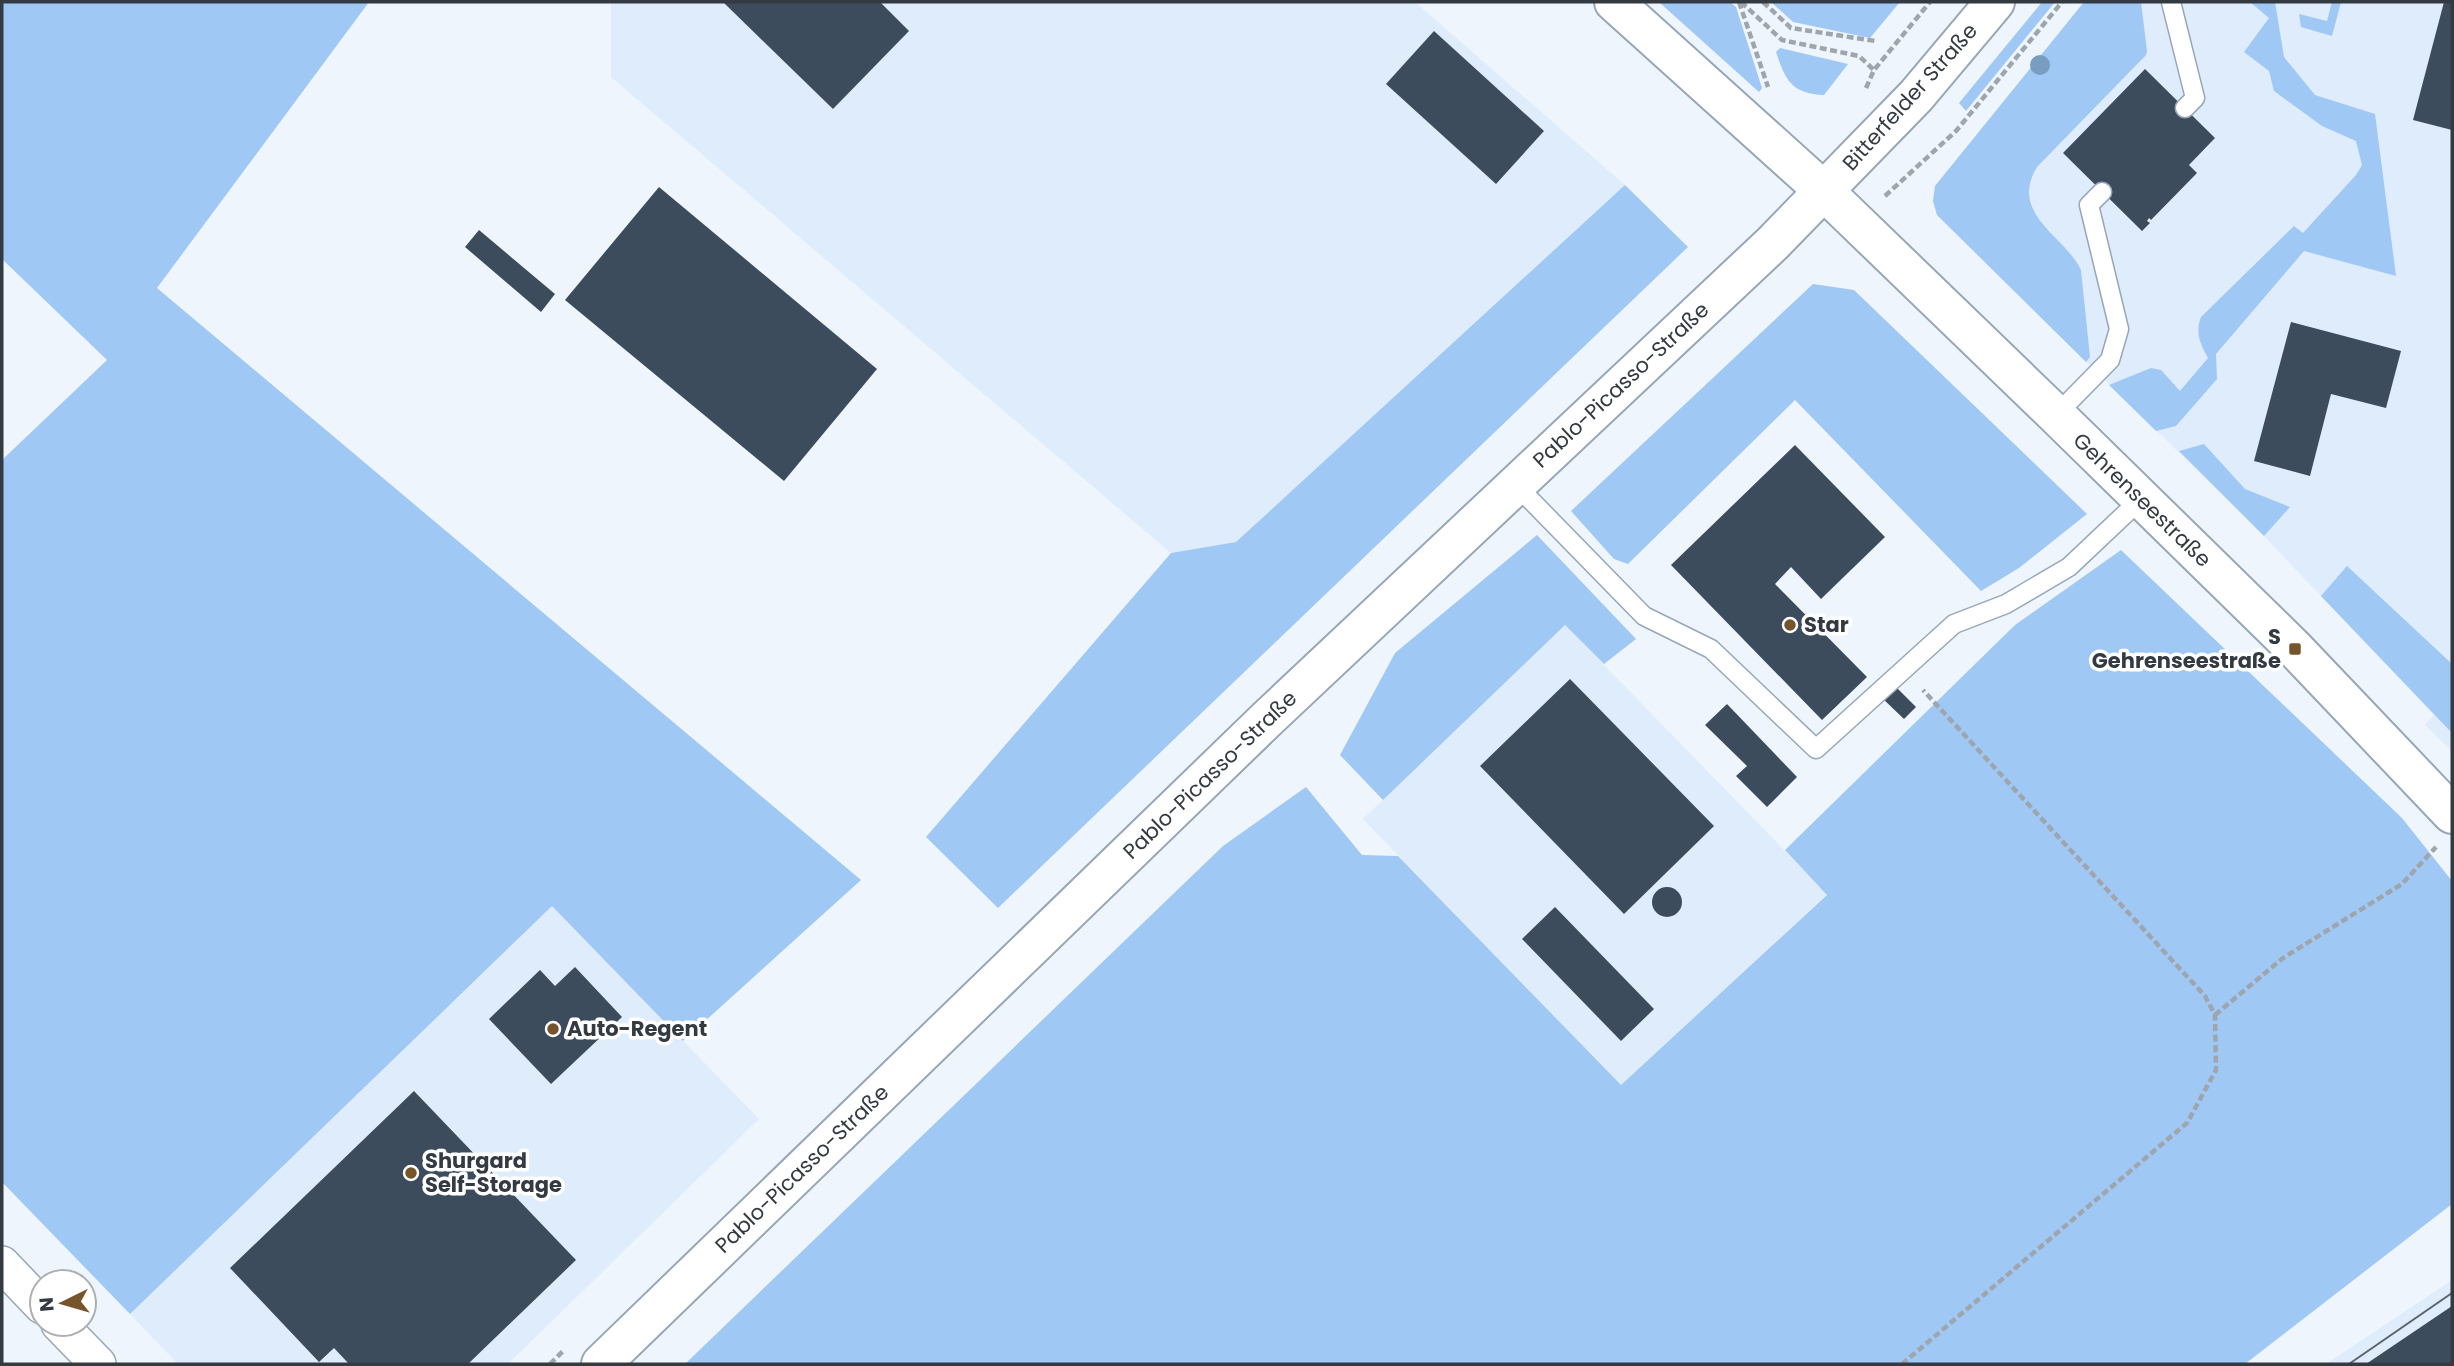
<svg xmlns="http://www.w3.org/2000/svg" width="2454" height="1366" viewBox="0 0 2454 1366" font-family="Poppins,sans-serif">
	<rect width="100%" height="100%" fill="#eef5fd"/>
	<g fill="#deecfb">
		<path d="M611 2H1415L1625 185 1236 542 1171 553 611 77Z"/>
		<path d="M2084 2H2452V751L2425 725 2434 715 2264 536 1937 215 1933 201 1935 186Z"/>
		<path d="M1565 625 1827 894 1621 1086 1363 819Z"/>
		<path d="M552 906 759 1119 508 1364H178L130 1314Z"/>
		<path d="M2452 1280V1364H2326Z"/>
	</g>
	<g fill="#a0c8f4">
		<path d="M2 2H369L157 288 861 880 683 1041 552 906 130 1314 2 1182V460L107 360 2 259Z"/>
		<path d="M1659 2H1730L1736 7 1762 88 1759 92Z"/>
		<path d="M1771 2H1900L1870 38 1793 22Z"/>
		<path d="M2042 2H2055L1966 111 1959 103Z"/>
		<path d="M2084 2H2141L2147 51 2146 55 2037 167C2008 214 2066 237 2081 270L2090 357 2086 362 1937 215 1933 201 1935 186Z"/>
		<path d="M2250 2H2275L2284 57 2315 95 2375 114 2396 276 2304 251 2216 354 2217 379 2176 426 2156 431 2109 385 2151 368 2161 370 2180 391 2208 358C2200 344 2195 332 2201 317L2294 226 2303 233 2356 175 2362 165 2356 141 2322 126 2274 91 2269 71 2244 52 2269 18Z"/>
		<path d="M2332 2H2341L2332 36 2301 27 2299 14 2327 21Z"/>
		<path d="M1780 48 1848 64 1824 95C1792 93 1786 82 1776 52Z"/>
		<path d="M1625 185 1688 247 998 908 926 837 1171 553 1236 542Z"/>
		<path d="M1813 284 1854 290 2087 514 2019 568 1981 591 1795 400 1628 564 1614 559 1571 511Z"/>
		<path d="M2204 444 2245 489 2290 507 2264 536 2179 451Z"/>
		<path d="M1537 535 1636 639 1604 664 1565 625 1383 800 1340 755 1395 653Z"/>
		<path d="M2121 550 2402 818 2452 881V1204L2245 1364H685L1223 846 1306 787 1362 855 1398 856 1621 1085 1827 895 1785 850 2015 625Z"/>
		<path d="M2347 566 2452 664V733L2321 596Z"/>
	</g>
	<g fill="#3d4c5d">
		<path d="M723 2H880L909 31 833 109Z"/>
		<path d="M2444 2H2452V130L2413 120Z"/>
		<path d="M1434 31 1544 131 1496 184 1386 84Z"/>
		<path d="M2145 69 2215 138 2189 165 2197 173 2151 220 2149 218 2147 221 2150 223 2142 231 2063 153Z"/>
		<path d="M659 187 877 369 784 481 565 300Z"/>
		<path d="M479 230 555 294 541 312 465 247Z"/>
		<path d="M2291 322 2401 351 2386 408 2331 394 2310 476 2254 461Z"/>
		<path d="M1795 445 1885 537 1821 599 1791 567 1775 584 1867 677 1822 720 1671 565Z"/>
		<path d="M1570 679 1714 826 1624 914 1480 766Z"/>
		<path d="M1894 685 1916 707 1904 719 1881 697Z"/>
		<path d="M1727 704 1797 777 1767 807 1736 776 1747 766 1705 725Z"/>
		<circle cx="1667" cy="902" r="15"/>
		<path d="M1555 907 1654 1009 1621 1041 1522 939Z"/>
		<path d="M575 967 622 1017 551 1084 489 1019 540 970 555 986Z"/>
		<path d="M414 1091 576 1260 468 1364H349L334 1348 319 1362 230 1268Z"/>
		<path d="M2452 1306V1364H2366L2372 1360Z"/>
	</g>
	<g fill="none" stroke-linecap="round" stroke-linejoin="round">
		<defs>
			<g id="lane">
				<path d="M2171 2 2195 98 2185 108"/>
				<path d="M2056 415 2110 360 2119 329 2089 205 2102 192"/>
				<path d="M1515 484 1644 616 1711 649 1816 749 1954 624 2006 604 2069 567 2141 499"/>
			</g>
			<g id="street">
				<path d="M2 1264 42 1306"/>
				<path d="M59 1324 98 1364"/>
			</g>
			<g id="secondary">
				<path d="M1614 2 1825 192 2056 415 2295 649 2452 814"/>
				<path d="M601 1364 1267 719 1773 243 1916 96 1995 2"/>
			</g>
		</defs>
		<use href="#lane" stroke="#96a7ba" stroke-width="21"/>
		<use href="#street" stroke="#96a7ba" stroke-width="38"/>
		<use href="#secondary" stroke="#96a7ba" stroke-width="42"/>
		<g stroke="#9ea5ad" stroke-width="4.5" stroke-dasharray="7 3.5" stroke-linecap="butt">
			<path d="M1739 2 1768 87"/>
			<path d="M1741 2 1782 40 1859 56 1874 70"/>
			<path d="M1763 2 1791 28 1875 41"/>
			<path d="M1866 88 1874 70 1930 2"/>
			<path d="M1885 196 1956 131 2062 2"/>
			<path d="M2215 1015 2283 958 2402 884 2436 847"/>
			<path d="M550 1364 564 1350"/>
			<path d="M1902 1364 2187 1123 2216 1070 2215 1015 2205 996 1923 690"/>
		</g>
		<use href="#lane" stroke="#fff" stroke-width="18"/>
		<use href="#street" stroke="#fff" stroke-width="35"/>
		<use href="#secondary" stroke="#fff" stroke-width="38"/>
		<path stroke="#5c636b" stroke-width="2" d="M2349 1364 2452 1293"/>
	</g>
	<circle fill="#789dc0" cx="2040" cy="65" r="10"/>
	<g fill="#76552c" stroke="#fff" stroke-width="2.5">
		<circle cx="1790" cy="625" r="7"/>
		<rect x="2288" y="642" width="14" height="14" rx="3.5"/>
		<circle cx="553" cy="1029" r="7"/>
		<circle cx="411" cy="1173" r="7"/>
	</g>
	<g text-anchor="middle" stroke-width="7" stroke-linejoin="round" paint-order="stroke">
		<g font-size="21" fill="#333a42" stroke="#fff">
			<text transform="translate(1910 97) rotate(-48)" y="7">Bitterfelder Straße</text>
			<text transform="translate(1621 385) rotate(-43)" y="7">Pablo-Picasso-Straße</text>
			<text transform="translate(2142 500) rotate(44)" y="7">Gehrenseestraße</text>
			<text transform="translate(1210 775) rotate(-44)" y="7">Pablo-Picasso-Straße</text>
			<text transform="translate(802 1169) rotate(-44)" y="7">Pablo-Picasso-Straße</text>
		</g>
		<g font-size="21" font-weight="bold" fill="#333a42" stroke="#fff" text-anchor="start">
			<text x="1804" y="632">Star</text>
			<text x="2281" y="644" text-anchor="end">S<tspan x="2281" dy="24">Gehrenseestraße</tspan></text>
			<text x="567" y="1036">Auto-Regent</text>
			<text x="425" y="1168">Shurgard<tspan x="425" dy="24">Self-Storage</tspan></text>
		</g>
	</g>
	<rect width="2454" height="1366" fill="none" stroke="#333a42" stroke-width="7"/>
	<g transform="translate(63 1303) rotate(265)"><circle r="33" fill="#ffffff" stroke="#adb0b3" stroke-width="2"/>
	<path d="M0-5L12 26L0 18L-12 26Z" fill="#76552c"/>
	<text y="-10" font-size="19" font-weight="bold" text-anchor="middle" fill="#333a42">N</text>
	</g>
</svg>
